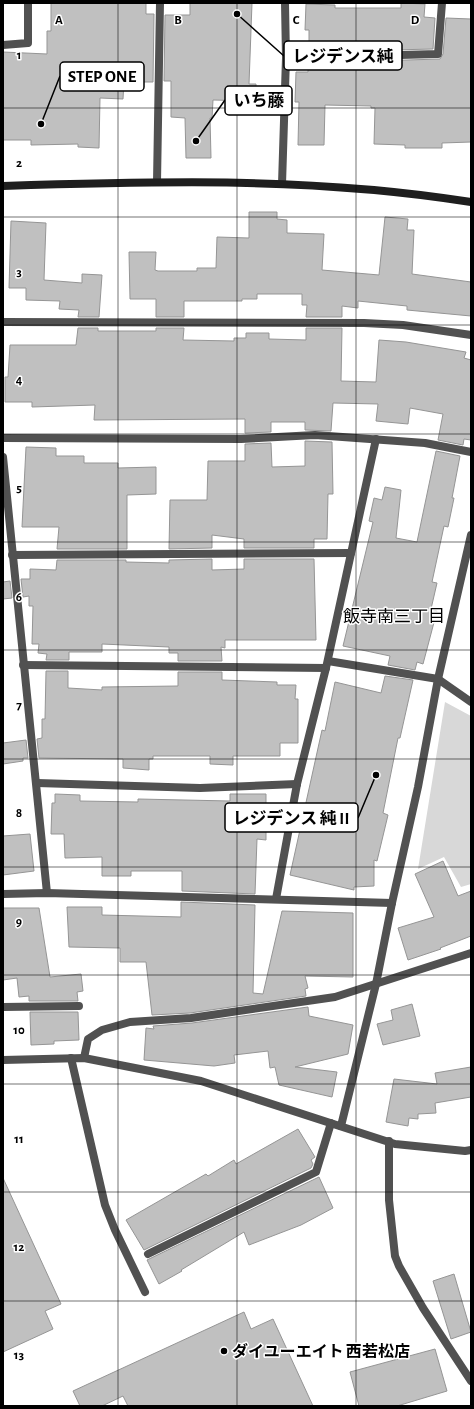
<svg xmlns="http://www.w3.org/2000/svg" width="474" height="1409" viewBox="0 0 474 1409" font-family="'Alegreya Sans','Noto Sans JP',sans-serif">
	<rect width="100%" height="100%" fill="#fff"/>
	<path fill="#d8d8d8" d="M445 702 471 716V884L461 887 444 857 418 869Z"/>
	<g fill="#c0c0c0" stroke="#959595">
		<path d="M51 3H146V14H154L153 82H124L123 99 100 98 99 148 78 147V144L31 145V140H3V52L47 54V31H51Z"/>
		<path d="M190 3H252L249 84H256V101L213 100 212 118H210L211 158H186L185 118 171 117V81H164L165 15H190Z"/>
		<path d="M401 3 425 4 424 17 435 18 433 49 309 52V30H305L306 4 335 5V8H401Z"/>
		<path d="M446 18 471 19V142L442 143V148H405V145L374 144 375 108H371V106L325 105 324 145H298L299 102H295L296 72H308V63L440 59 443 54Z"/>
		<path d="M249 212H277V219L287 220V233L324 234 322 270 379 275 385 217 408 219 407 230H414L412 274 471 282V316L407 310V306L358 301V308L342 306V317H306L307 305H302V294H257V299H242V301H184V317H156V299H130L129 252H156L155 270 158 271H197V268H216L217 237 249 238Z"/>
		<path d="M11 221 46 223 44 280 82 283V274L102 275 99 317H78L79 310 59 309 60 301 26 300V288H9Z"/>
		<path d="M78 328H98V331H156V328H184L183 340 234 341V338H246V333H269V339L306 340V328H342L341 381 376 382 379 340 406 342 466 352 464 358 471 360V440L464 439 463 445 438 440 443 414 410 408 408 424 376 421 378 404 333 403 331 431 305 430V422H271V432L245 433V419L94 420 95 405 32 407V402H5V377H8L10 345H76Z"/>
		<path d="M305 441 332 442 333 494H328L327 539H314V548H244V539L212 535V548L169 549 170 500H207L208 461H245V444L271 443 272 467 305 466Z"/>
		<path d="M26 447 56 448V456H84V463H118V468L156 467V494L127 495V549H57L59 527H22Z"/>
		<path d="M436 451 460 456 452 498H454L448 527 444 526 432 582 437 583 431 609 437 611 423 664 417 662 415 670 388 665 390 656 343 646 373 522 369 521 374 498 382 500 385 487 401 490 396 538 417 542Z"/>
		<path d="M212 559V570L244 569V559H314L316 640H225V648L221 647 222 661H178V653H169V647L102 644V652H69V660H46L47 654 38 653 39 644H32L33 606H29V596L23 597 21 579H30V569L56 570 57 560H126V562L169 563V560Z"/>
		<path d="M10 581 12 598 3 599V582Z"/>
		<path d="M46 671H68V688L102 690V687L178 686V672H222V680L277 682V685H296L295 699H298V743H280V756H233V765L210 764V756H153V759H149V770L123 768V759L39 758 37 739 42 738V719H45Z"/>
		<path d="M385 676 413 680 400 738H398L383 813 388 815 377 861 374 860V886L354 887V890L290 875 322 730 325 731 335 682 381 693Z"/>
		<path d="M26 740 28 758H23V761L3 764V743Z"/>
		<path d="M55 794 80 795V801L138 802V799L230 801V794H266V840L257 839 255 894 182 891V871H131V876H102V857L65 858 64 834H51L52 803H55Z"/>
		<path d="M30 834 34 871 3 875V836Z"/>
		<path d="M443 861 458 896 471 891V936L440 948 441 949 408 960 398 928 434 917 415 874Z"/>
		<path d="M181 902 255 905 253 993 263 994 282 911 353 913V977L305 976 308 988 305 989 306 996 190 1013 152 1015 146 962H120V948L69 947 67 907H102V915L181 917Z"/>
		<path d="M3 908H39L50 977 81 974 83 991 77 992 78 1001H29V996L19 997 17 978 3 980Z"/>
		<path d="M412 1004 420 1036 383 1045 377 1024 393 1020 391 1010Z"/>
		<path d="M308 1007 309 1016 353 1025 348 1054 295 1067 337 1072 332 1097 279 1085 275 1067 270 1068 268 1051 234 1055 235 1063 214 1066 144 1060 146 1028 154 1029 153 1026 192 1023Z"/>
		<path d="M30 1012H78L79 1040 54 1041V1044L31 1045Z"/>
		<path d="M471 1067V1097L435 1103 436 1113 418 1114V1119L409 1118 408 1126 386 1122 394 1079 437 1084 435 1073Z"/>
		<path d="M298 1129 315 1157 311 1160 313 1164 311 1168 144 1250 126 1220 206 1174 208 1176 234 1160 236 1164Z"/>
		<path d="M319 1177 333 1208 301 1225 249 1245 244 1232 181 1270 182 1271 159 1284 147 1260Z"/>
		<path d="M3 1178 61 1304 45 1311 53 1329 3 1352Z"/>
		<path d="M454 1274 471 1332 451 1339 433 1281Z"/>
		<path d="M244 1312 251 1329 273 1319 313 1406H128L123 1396 102 1406H80L73 1391Z"/>
		<path d="M435 1349 447 1391 397 1406H359L350 1372Z"/>
	</g>
	<g fill="none" stroke-linecap="round" stroke-linejoin="round">
		<g stroke="#515151" stroke-width="8">
			<path d="M3 45 28 43V3"/>
			<path d="M286 58 438 54 442 3"/>
			<path d="M157 182 160 3"/>
			<path d="M282 184 286 58 285 3"/>
			<path d="M3 322 364 323 403 325 471 335"/>
			<path d="M3 438 241 439 315 435 425 443 471 452"/>
			<path d="M3 457 47 893"/>
			<path d="M12 555 351 553"/>
			<path d="M328 661 438 679 471 702"/>
			<path d="M23 665 326 668"/>
			<path d="M37 783 200 788 297 784"/>
			<path d="M3 894 47 893 392 903"/>
			<path d="M276 899 297 784 326 668 376 439"/>
			<path d="M3 1007 79 1006"/>
			<path d="M71 1058 105 1205 115 1230 145 1292"/>
			<path d="M84 1058 88 1039 102 1030 130 1022 191 1018 335 997 471 953"/>
			<path d="M3 1060 84 1058 201 1081 395 1144 465 1151 471 1150"/>
			<path d="M341 1126 376 984 392 903 418 787 438 679 471 535"/>
			<path d="M389 1141V1200L395 1256 399 1266 423 1308 471 1381"/>
			<path d="M148 1254 316 1172 331 1123"/>
		</g>
		<path stroke="#1e1e1e" stroke-width="8" d="M3 186C159 181 316 177 471 202"/>
	</g>
	<path fill="none" stroke="#000" stroke-width="1" stroke-opacity="0.55" d="M118 3V1406M237 3V1406M356 3V1406M3 108H471M3 217H471M3 325H471M3 434H471M3 542H471M3 650H471M3 759H471M3 867H471M3 975H471M3 1084H471M3 1192H471M3 1301H471"/>
	<circle fill="#000" stroke="#fff" stroke-width="1.5" cx="224" cy="1351" r="4"/>
	<g text-anchor="middle" stroke-width="3" stroke-linejoin="round" paint-order="stroke">
		<g font-size="16" font-weight="bold" fill="#000" stroke="#fff" text-anchor="start">
			<text x="232" y="1357">ダイユーエイト 西若松店</text>
		</g>
		<g font-size="17" fill="#000" stroke="#fff">
			<text x="394" y="622">飯寺南三丁目</text>
		</g>
	</g>
	<g font-size="13" text-anchor="middle" font-weight="bold" fill="#000" stroke="#fff" stroke-width="3" stroke-linejoin="round" paint-order="stroke">
		<text x="59" y="24">A</text>
		<text x="178" y="24">B</text>
		<text x="296" y="24">C</text>
		<text x="415" y="24">D</text>
		<text x="19" y="59">1</text>
		<text x="19" y="167">2</text>
		<text x="19" y="276">3</text>
		<text x="19" y="384">4</text>
		<text x="19" y="492">5</text>
		<text x="19" y="601">6</text>
		<text x="19" y="709">7</text>
		<text x="19" y="817">8</text>
		<text x="19" y="926">9</text>
		<text x="19" y="1034">10</text>
		<text x="19" y="1143">11</text>
		<text x="19" y="1251">12</text>
		<text x="19" y="1359">13</text>
	</g>
	<path fill="none" stroke="#000" stroke-width="1.5" d="M237 14L284 56M41 124L60 76M196 141L225 100M376 775L358 818"/>
	<g fill="#000" stroke="#fff" stroke-width="1.5">
		<circle cx="237" cy="14" r="4"/>
		<circle cx="41" cy="124" r="4"/>
		<circle cx="196" cy="141" r="4"/>
		<circle cx="376" cy="775" r="4"/>
	</g>
	<g fill="#fff" stroke="#000" stroke-width="1.5">
		<rect x="284" y="41" width="118" height="29" rx="4"/>
		<rect x="60" y="62" width="84" height="29" rx="4"/>
		<rect x="225" y="86" width="67" height="29" rx="4"/>
		<rect x="225" y="803" width="133" height="29" rx="4"/>
	</g>
	<g font-size="17" text-anchor="middle" font-weight="bold" fill="#000">
		<text x="343" y="62">レジデンス純</text>
		<text x="102" y="82">STEP ONE</text>
		<text x="259" y="106">いち藤</text>
		<text x="291" y="824">レジデンス 純 II</text>
	</g>
	<rect width="474" height="1409" fill="none" stroke="#000000" stroke-width="8"/>
</svg>
